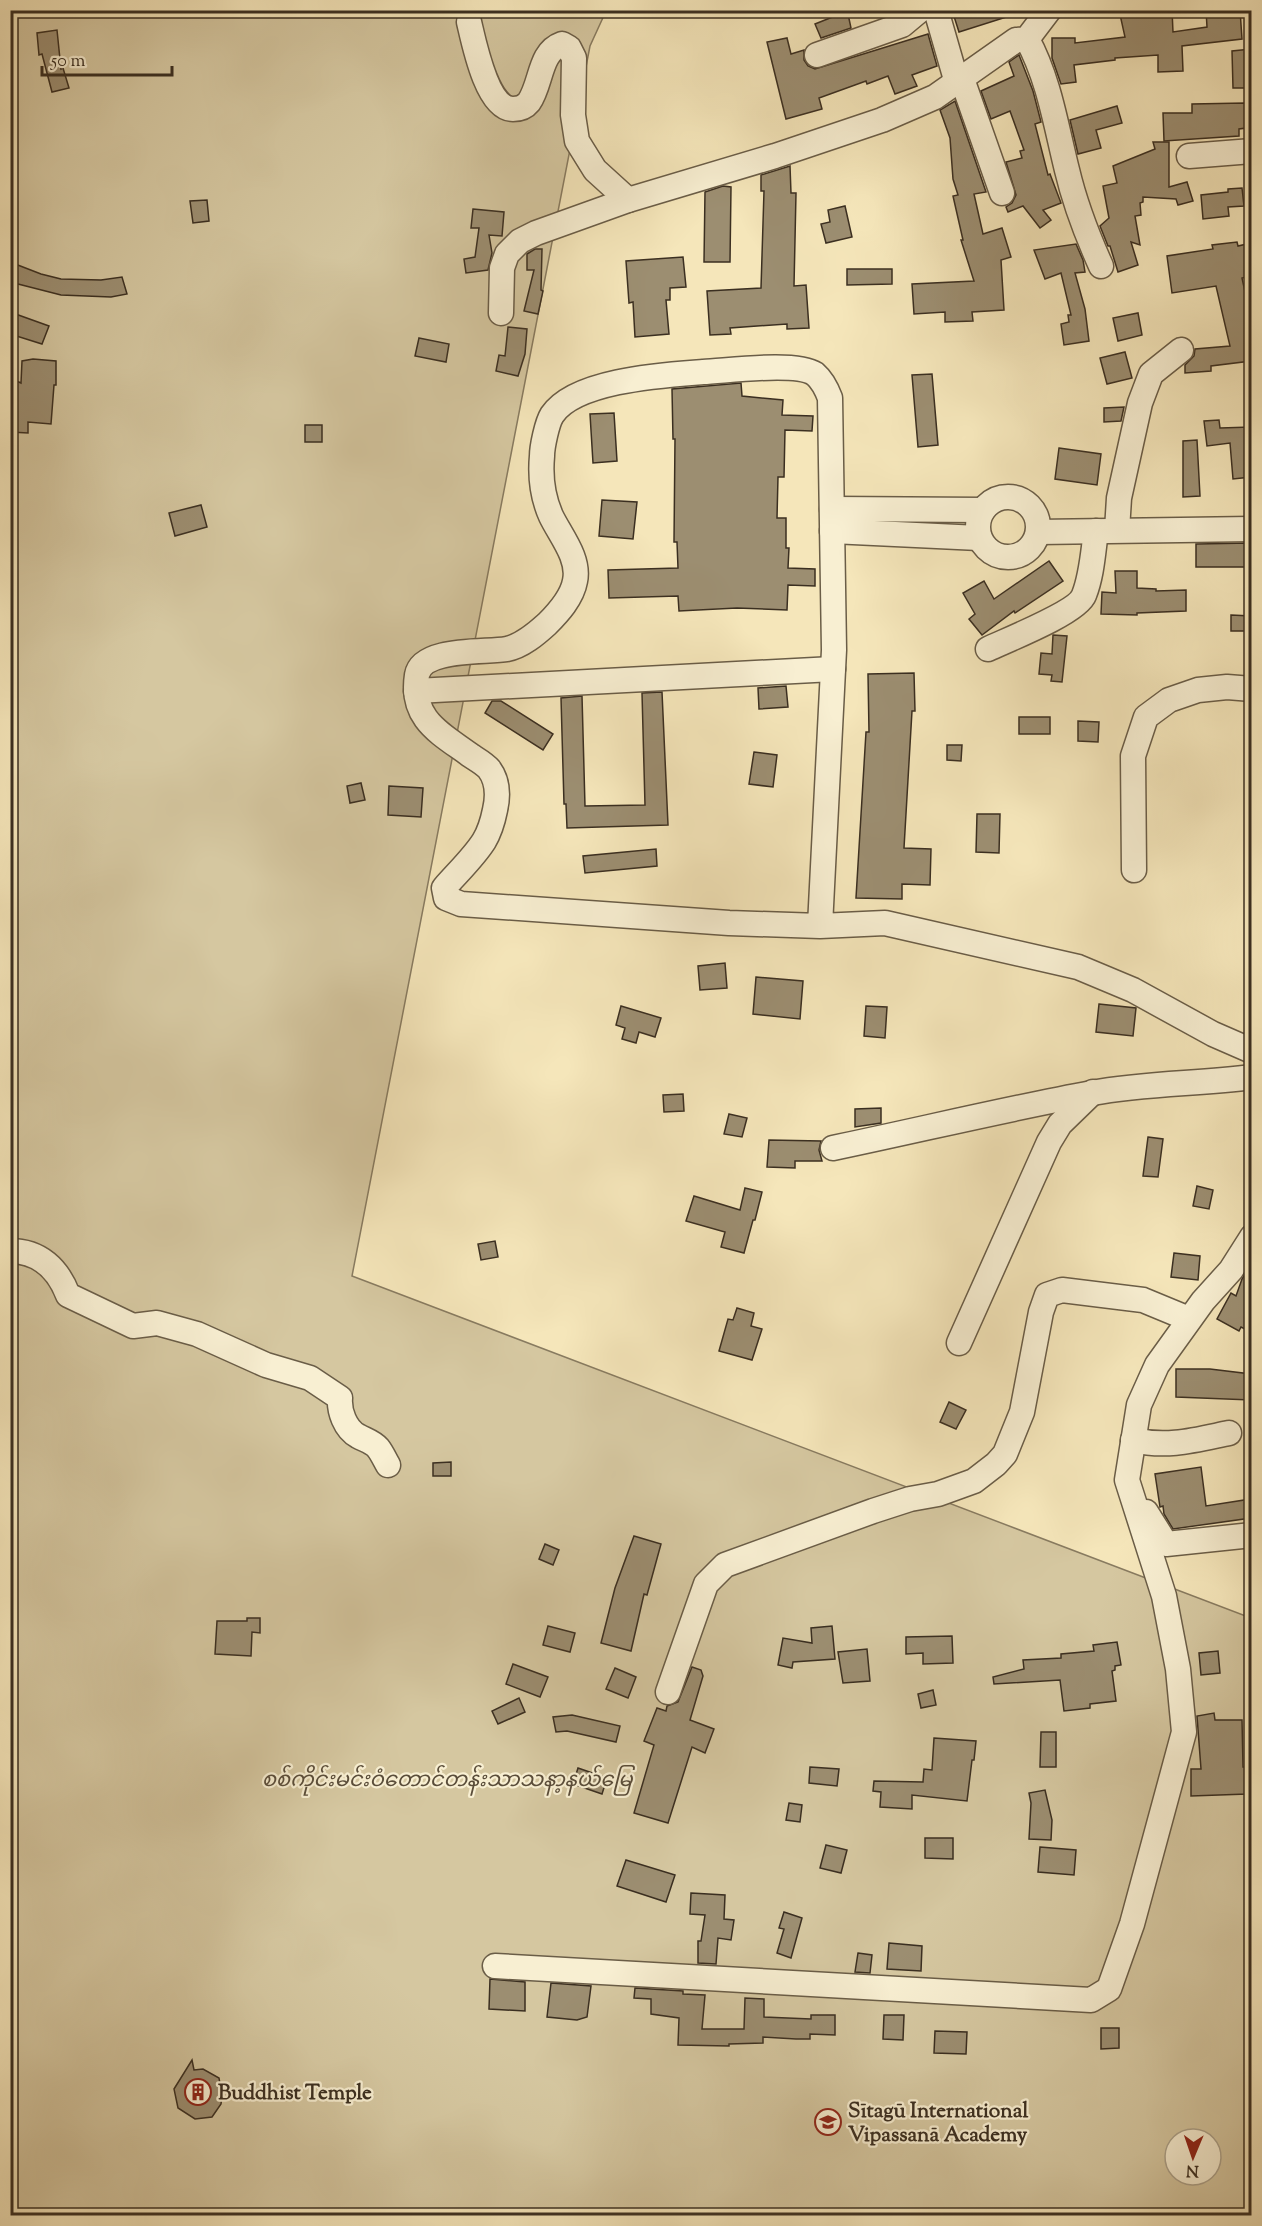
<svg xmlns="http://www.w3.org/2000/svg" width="1262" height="2226" viewBox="0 0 1262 2226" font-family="'Sorts Mill Goudy','Noto Sans Myanmar',serif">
	<rect width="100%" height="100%" fill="#f5e6ba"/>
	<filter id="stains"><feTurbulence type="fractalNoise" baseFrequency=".00333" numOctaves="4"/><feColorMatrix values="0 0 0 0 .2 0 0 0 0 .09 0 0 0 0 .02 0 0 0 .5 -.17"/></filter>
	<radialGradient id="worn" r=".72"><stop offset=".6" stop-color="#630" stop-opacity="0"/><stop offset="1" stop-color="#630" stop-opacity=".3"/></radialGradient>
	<path fill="#d5c7a0" stroke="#887b60" stroke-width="1.5" fill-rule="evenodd" d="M11 11H606L590 46 352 1276 1251 1618 1246 2116 1251 2121V2215L11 2216ZM1175 2139H1211V2175H1175Z"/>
	<g fill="#9c8e71" stroke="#3b2f21" stroke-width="1.5">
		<path d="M952 10H1016V14L959 32Z"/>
		<path d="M1119 10H1172L1173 32 1207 27 1206 10H1240L1242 39 1182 46 1183 71 1158 72V55L1115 58V60L1074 65 1076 82 1061 84 1052 58V38H1075V43L1125 37Z"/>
		<path d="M848 14 851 28 821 38 815 24 835 16Z"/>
		<path d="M57 30 61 69 63 68 69 88 52 92 42 54 39 55 37 33Z"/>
		<path d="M928 34 937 66 912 75 917 86 895 94 888 76 867 84 866 81 819 98 822 109 786 119 767 42 787 38 791 54 804 50V60L808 66 815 69Z"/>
		<path d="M1251 49V88H1233L1232 51Z"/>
		<path d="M1019 55 1033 91 1041 122 1035 124 1048 175 1050 174 1061 203 1043 210 1051 220 1040 228 1023 206 1008 212 1006 207 1012 203 1016 195 1006 162 1022 158 1020 151 1024 150 1010 111 991 119 981 91 1014 76 1009 62Z"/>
		<path d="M955 101 986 192 974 194 983 234 1002 228 1011 257 1001 260 1004 310 972 312 973 321 945 322V312L914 314 912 284 974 281 961 240H963L953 196 958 195 953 179 950 138 940 110Z"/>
		<path d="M1245 103 1246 128 1239 129V136L1164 141 1163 113H1192V104Z"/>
		<path d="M1117 106 1122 123 1096 130 1101 148 1078 154 1070 120Z"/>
		<path d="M1153 142H1169V187L1187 182 1193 201 1178 205 1176 199 1143 197V202L1140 203 1141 215 1135 216 1140 245 1131 242 1138 265 1118 272 1110 246H1108L1100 226 1109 218 1103 186 1117 183 1113 166 1155 149Z"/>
		<path d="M790 166 791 193H796L794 286 806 285 809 328 787 329V324L730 328 731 334 710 335 707 291 761 288 764 191H761V175Z"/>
		<path d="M723 186 731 187 730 262H704L705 192Z"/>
		<path d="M1242 188 1244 206 1228 207 1229 216 1203 219 1201 195 1228 192V189Z"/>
		<path d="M207 200 209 221 193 223 190 201Z"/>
		<path d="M845 206 852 237 826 243 821 224 830 222 828 210Z"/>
		<path d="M473 209 504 212 502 236 489 235 492 253 488 270 466 273 464 259 475 257 479 228H471Z"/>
		<path d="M1237 242 1238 246 1251 243V276L1242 278 1251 319V361L1211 366V371L1185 373V365L1194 356 1195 349 1230 346 1216 286 1172 293 1167 256 1213 249 1212 245Z"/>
		<path d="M1076 244 1083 260 1085 272 1075 273 1085 309 1089 341 1064 345 1061 324 1069 322 1068 315H1071L1061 273 1045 279 1034 250Z"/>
		<path d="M535 249H542L541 290 543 291 538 314 524 311 534 270H527V254Z"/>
		<path d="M683 257 686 287 670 288V300H666L669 334 635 337 633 302 629 303 626 261Z"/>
		<path d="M10 262 41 274 61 279 101 280 122 277 127 294 111 297 61 295 18 284 10 280Z"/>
		<path d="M847 269H892V284L847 285Z"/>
		<path d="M10 312 49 326 42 344 10 334Z"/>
		<path d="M1138 313 1142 335 1118 341 1113 318Z"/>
		<path d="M508 327 527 329 525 354 518 376 496 371 499 355 505 356Z"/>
		<path d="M419 338 449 344 446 362 415 356Z"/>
		<path d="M1125 352 1132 378 1107 384 1100 358Z"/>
		<path d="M33 359 56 361V385H54L51 424 28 422V433L10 432V378L21 383 22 361Z"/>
		<path d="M932 374 938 445 918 447 912 375Z"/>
		<path d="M741 383 742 396 783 400 782 415 813 416 812 431 785 430 784 477H778L777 518H786V548H789L788 568 815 569V586L788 585 787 610 737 608 679 611 678 596 609 598 608 570 678 568 677 542H674L675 439H673L672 389Z"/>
		<path d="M1124 407 1121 421 1104 422V408Z"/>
		<path d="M614 413 617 461 593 463 590 414Z"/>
		<path d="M1219 420 1220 428 1251 427V477L1233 479 1230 443 1207 446 1204 421Z"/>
		<rect x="305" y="425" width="17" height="17"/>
		<path d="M1197 440 1200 496 1183 497V441Z"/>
		<path d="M1059 448 1101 454 1097 485 1055 479Z"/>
		<path d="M602 500 637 502 633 539 599 536Z"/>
		<path d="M201 505 207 527 175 536 169 513Z"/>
		<path d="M1251 543V567H1196V544Z"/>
		<path d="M1049 561 1063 581 1015 613 1014 611 982 635 969 619 975 614 963 593 984 581 994 599Z"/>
		<path d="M1115 571H1137V588L1156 589V591L1186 590V611L1137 613V615L1101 614 1102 592 1116 593Z"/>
		<path d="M1231 615 1251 616V631H1231Z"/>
		<path d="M1053 635 1067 636 1062 682 1051 681 1052 675 1039 674 1041 653 1052 654Z"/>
		<path d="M914 673 915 711H912L904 848 931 849 930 885 902 884V899L856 898 866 732H869L868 674Z"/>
		<path d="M786 686 788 707 759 709 758 688Z"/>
		<path d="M662 692 668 825 567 828 566 804H564L561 698 582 696 585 806 645 805 642 693Z"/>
		<path d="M492 701H501L553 734 543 750 485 713Z"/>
		<rect x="1019" y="717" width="31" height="17"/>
		<path d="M1078 721 1099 722 1098 742 1078 741Z"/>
		<path d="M947 745H962L961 761 947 760Z"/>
		<path d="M754 752 777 755 773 787 749 784Z"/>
		<path d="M361 783 365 800 350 803 347 786Z"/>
		<path d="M389 786 423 788 421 817 388 815Z"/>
		<path d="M977 814H1000L999 853 976 852Z"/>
		<path d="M656 849 657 866 585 873 583 856Z"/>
		<path d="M725 963 727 988 700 990 698 966Z"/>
		<path d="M756 977 803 981 800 1019 753 1014Z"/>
		<path d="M1099 1004 1136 1008 1133 1036 1096 1032Z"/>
		<path d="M621 1006 661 1018 655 1037 639 1032 636 1043 622 1039 625 1028 616 1025Z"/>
		<path d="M866 1006 887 1007 885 1038 864 1036Z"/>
		<path d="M683 1094 684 1111 664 1112 663 1095Z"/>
		<path d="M881 1108V1123L855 1127V1109Z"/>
		<path d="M729 1114 747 1118 742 1137 724 1134Z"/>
		<path d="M1148 1137 1163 1139 1158 1177 1143 1176Z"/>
		<path d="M769 1140 821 1141 819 1150 822 1161H795V1168L767 1167Z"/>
		<path d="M1197 1186 1213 1190 1209 1209 1193 1206Z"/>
		<path d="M745 1188 762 1192 755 1220H753L744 1253 721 1247 725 1232 686 1221 694 1196 740 1210Z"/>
		<path d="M495 1241 498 1257 481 1260 478 1244Z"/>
		<path d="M1174 1253 1200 1256 1198 1280 1171 1277Z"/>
		<path d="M1251 1264V1332L1241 1327 1239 1331 1217 1319 1231 1293 1236 1296 1242 1279Z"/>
		<path d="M737 1308 754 1313 751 1326 762 1329 752 1360 719 1351 728 1319 733 1320Z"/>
		<path d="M1176 1369H1210L1251 1374V1400L1176 1397Z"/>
		<path d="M949 1402 966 1410 956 1429 940 1422Z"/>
		<path d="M451 1462V1476H433V1463Z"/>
		<path d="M1201 1467 1206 1506 1251 1499V1518L1173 1529 1164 1514 1163 1506 1160 1507 1155 1474Z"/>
		<path d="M634 1536 661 1544 647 1595 644 1594 631 1651 601 1643 615 1588Z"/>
		<path d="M545 1544 559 1550 553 1565 539 1559Z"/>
		<path d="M247 1618H260V1633L252 1632 251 1656 215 1654 217 1621H247Z"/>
		<path d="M548 1626 575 1633 570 1652 543 1645Z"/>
		<path d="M832 1626 835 1659 793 1662 792 1668 778 1665 783 1638 812 1643 811 1628Z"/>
		<path d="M952 1636 953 1663 923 1664V1653L906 1654V1637Z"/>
		<path d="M1117 1642 1121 1665 1115 1666V1670L1112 1671 1116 1701 1090 1704V1708L1064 1711 1060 1680 994 1684 993 1677 1024 1669 1023 1660 1061 1658V1654L1094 1651 1093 1645Z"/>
		<path d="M867 1649 870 1681 843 1683 838 1652Z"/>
		<path d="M1218 1651 1220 1673 1201 1675 1199 1653Z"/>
		<path d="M513 1664 548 1677 540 1697 506 1684Z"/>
		<path d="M692 1667 701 1670 703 1676 690 1720 714 1729 705 1753 692 1747 668 1823 634 1813 654 1745 644 1741 657 1708 666 1711 667 1706 678 1702Z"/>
		<path d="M615 1668 636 1677 628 1698 606 1689Z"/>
		<path d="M933 1690 936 1705 921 1708 918 1694Z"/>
		<path d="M519 1698 525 1712 498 1724 492 1711Z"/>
		<path d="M1214 1713 1215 1720H1242L1243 1767H1246L1247 1794 1191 1796V1769H1201L1197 1716Z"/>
		<path d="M572 1715 620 1726 616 1742 567 1731 556 1732 553 1717Z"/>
		<path d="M1041 1732H1056V1767H1040Z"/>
		<path d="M934 1738 976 1741 974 1760H972L967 1801 912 1795V1809L880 1807 881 1792 873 1791 874 1781 923 1782 924 1769 932 1770Z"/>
		<path d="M810 1767 839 1769 837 1786 809 1783Z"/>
		<path d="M578 1768 607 1778 602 1794 573 1784Z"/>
		<path d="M1045 1790 1052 1820 1051 1840 1029 1839 1031 1803 1029 1793Z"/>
		<path d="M789 1803 802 1805 800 1822 786 1820Z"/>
		<path d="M925 1838H953V1859L925 1858Z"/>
		<path d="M826 1845 847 1850 841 1873 820 1868Z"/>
		<path d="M1040 1847 1076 1850 1074 1875 1038 1872Z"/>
		<path d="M626 1860 675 1875 666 1902 617 1886Z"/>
		<path d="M691 1893 725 1895 724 1919 734 1920 731 1940 718 1938 716 1964 698 1963V1941H701L705 1915 690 1914Z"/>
		<path d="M784 1912 802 1918 791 1958 777 1953 784 1929 779 1928Z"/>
		<path d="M889 1943 922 1946 921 1971 887 1969Z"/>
		<path d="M858 1953 872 1955 870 1973 855 1972Z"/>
		<path d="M490 1979 525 1982V2011L489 2009Z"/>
		<path d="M551 1983 591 1986 587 2017 577 2020 547 2017Z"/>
		<path d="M635 1988 683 1991V1994L705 1995 702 2029H744L745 1998 764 1999V2017L811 2019V2015H835V2035L810 2034V2039H796L763 2037V2043L729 2044V2046L678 2045 679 2018 651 2014V1999L634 1998Z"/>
		<path d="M884 2015H904L903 2040 883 2039Z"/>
		<path d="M1101 2028H1119V2048L1101 2049Z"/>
		<path d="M935 2031 967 2032 966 2054 934 2053Z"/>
		<path d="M192 2060 194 2070 203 2069 219 2078 222 2096 221 2104 212 2117 195 2119 178 2108 174 2089Z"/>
	</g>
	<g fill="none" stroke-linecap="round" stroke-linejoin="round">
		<defs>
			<g id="minor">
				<path d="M936 10 957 83"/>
				<path d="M469 22C474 43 487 109 513 109 519 109 525 107 529 102 542 83 539 52 562 44L569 48 574 58 573 115 577 141 595 170 628 200"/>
				<path d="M1027 39C1049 79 1056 126 1067 170 1075 204 1087 235 1101 266"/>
				<path d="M817 55 902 25 920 10"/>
				<path d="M962 79 1002 193"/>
				<path d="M1189 156 1252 151"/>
				<path d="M501 313 502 268 507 254 520 241 536 233 628 200 775 156 882 120 935 97 1016 40 1027 39 1049 10"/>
				<circle cx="1008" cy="527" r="30"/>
				<path d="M832 509 983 510"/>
				<path d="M1117 530 1119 498 1140 403 1151 374 1181 350"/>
				<path d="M832 531 979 538"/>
				<path d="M1038 532 1252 529"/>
				<path d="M988 649C1007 640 1078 612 1084 595 1092 575 1093 552 1096 531"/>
				<path d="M416 691 833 669"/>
				<path d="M1134 870 1133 756 1146 717 1169 700 1198 690 1227 687 1252 689"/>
				<path d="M820 926 834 650 830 398C827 390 822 380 815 374 796 361 727 371 703 372 664 375 575 380 552 415 547 423 542 447 542 456 540 478 542 496 551 516 560 535 580 558 575 581 572 598 558 613 547 624 536 634 522 646 507 649 486 653 422 647 417 675 410 719 440 733 470 755 476 759 485 764 489 769 498 781 498 797 495 810 493 820 490 831 484 841 474 857 457 873 444 888L446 898 461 904 729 923 820 926 885 923 1078 967 1133 990 1213 1034 1252 1051"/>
				<path d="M833 1148C919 1130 1006 1109 1092 1093 1145 1083 1199 1084 1252 1077"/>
				<path d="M10 1251C40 1251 58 1269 68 1295L133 1326 157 1323 197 1334 266 1365 310 1378 340 1398C339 1411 345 1429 358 1436 365 1440 373 1442 378 1448 382 1453 385 1460 388 1465"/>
				<path d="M959 1343 1049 1142 1060 1124 1093 1092"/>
				<path d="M1133 1440C1168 1448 1195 1440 1229 1433"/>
				<path d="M1146 1512 1166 1544 1252 1535"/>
				<path d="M668 1692 706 1584 725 1565 873 1511 910 1499 938 1494 974 1481 996 1464 1005 1454 1022 1412 1041 1312 1047 1295 1062 1290 1143 1300 1189 1319"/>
				<path d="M495 1966 1091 2000 1109 1989 1132 1924 1184 1732 1178 1669 1164 1596 1127 1480 1139 1405 1157 1365 1203 1301 1231 1270 1252 1237"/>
			</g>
		</defs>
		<use href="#minor" stroke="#6a5d47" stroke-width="27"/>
		<use href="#minor" stroke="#f8efd2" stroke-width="24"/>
	</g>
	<defs>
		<symbol id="building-ring" viewBox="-11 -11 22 22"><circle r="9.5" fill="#f8efd2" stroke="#8f2418" stroke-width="1.5"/><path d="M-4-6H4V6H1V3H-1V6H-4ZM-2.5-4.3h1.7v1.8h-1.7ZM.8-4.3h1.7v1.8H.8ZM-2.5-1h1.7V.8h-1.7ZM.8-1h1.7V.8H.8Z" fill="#8f2418"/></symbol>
		<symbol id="university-ring" viewBox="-11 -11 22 22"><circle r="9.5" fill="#f8efd2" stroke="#8f2418" stroke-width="1.5"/><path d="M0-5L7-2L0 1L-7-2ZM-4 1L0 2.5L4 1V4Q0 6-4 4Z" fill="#8f2418"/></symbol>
	</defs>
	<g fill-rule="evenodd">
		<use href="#building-ring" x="183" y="2077" width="30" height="30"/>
		<use href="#university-ring" x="813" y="2107" width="30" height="30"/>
	</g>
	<g text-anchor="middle" stroke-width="4.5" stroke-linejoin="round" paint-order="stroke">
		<g font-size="21" font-style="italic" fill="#5a4d3a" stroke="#f8efd2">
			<text x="447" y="1786">စစ်ကိုင်းမင်းဝံတောင်တန်းသာသနာ့နယ်မြေ</text>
		</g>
		<g font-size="21" font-weight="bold" fill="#3b2f21" stroke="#f8efd2" text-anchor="start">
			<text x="218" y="2099">Buddhist Temple</text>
			<text x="848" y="2117">Sītagū International<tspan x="848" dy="24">Vipassanā Academy</tspan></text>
		</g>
	</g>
	<rect width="1262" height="2226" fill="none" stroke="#f5e6ba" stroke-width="36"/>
	<rect x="12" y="12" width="1238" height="2202" fill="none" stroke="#3b2f21" stroke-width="3"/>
	<rect x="18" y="18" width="1226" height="2190" fill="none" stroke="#3b2f21" stroke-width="1.5"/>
	<g transform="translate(1193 2157) rotate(182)"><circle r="28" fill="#f8efd2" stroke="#aca28b" stroke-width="1.5"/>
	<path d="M0-4.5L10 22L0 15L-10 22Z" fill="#8f2418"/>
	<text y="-9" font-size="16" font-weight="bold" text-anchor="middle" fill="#3b2f21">N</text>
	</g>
	<path d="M42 66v9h130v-9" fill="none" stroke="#3b2f21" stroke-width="3"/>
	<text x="51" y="66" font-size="18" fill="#3b2f21" stroke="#f8efd2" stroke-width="4.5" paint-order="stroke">50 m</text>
	<rect width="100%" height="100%" filter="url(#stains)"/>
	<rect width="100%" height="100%" fill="url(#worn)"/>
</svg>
